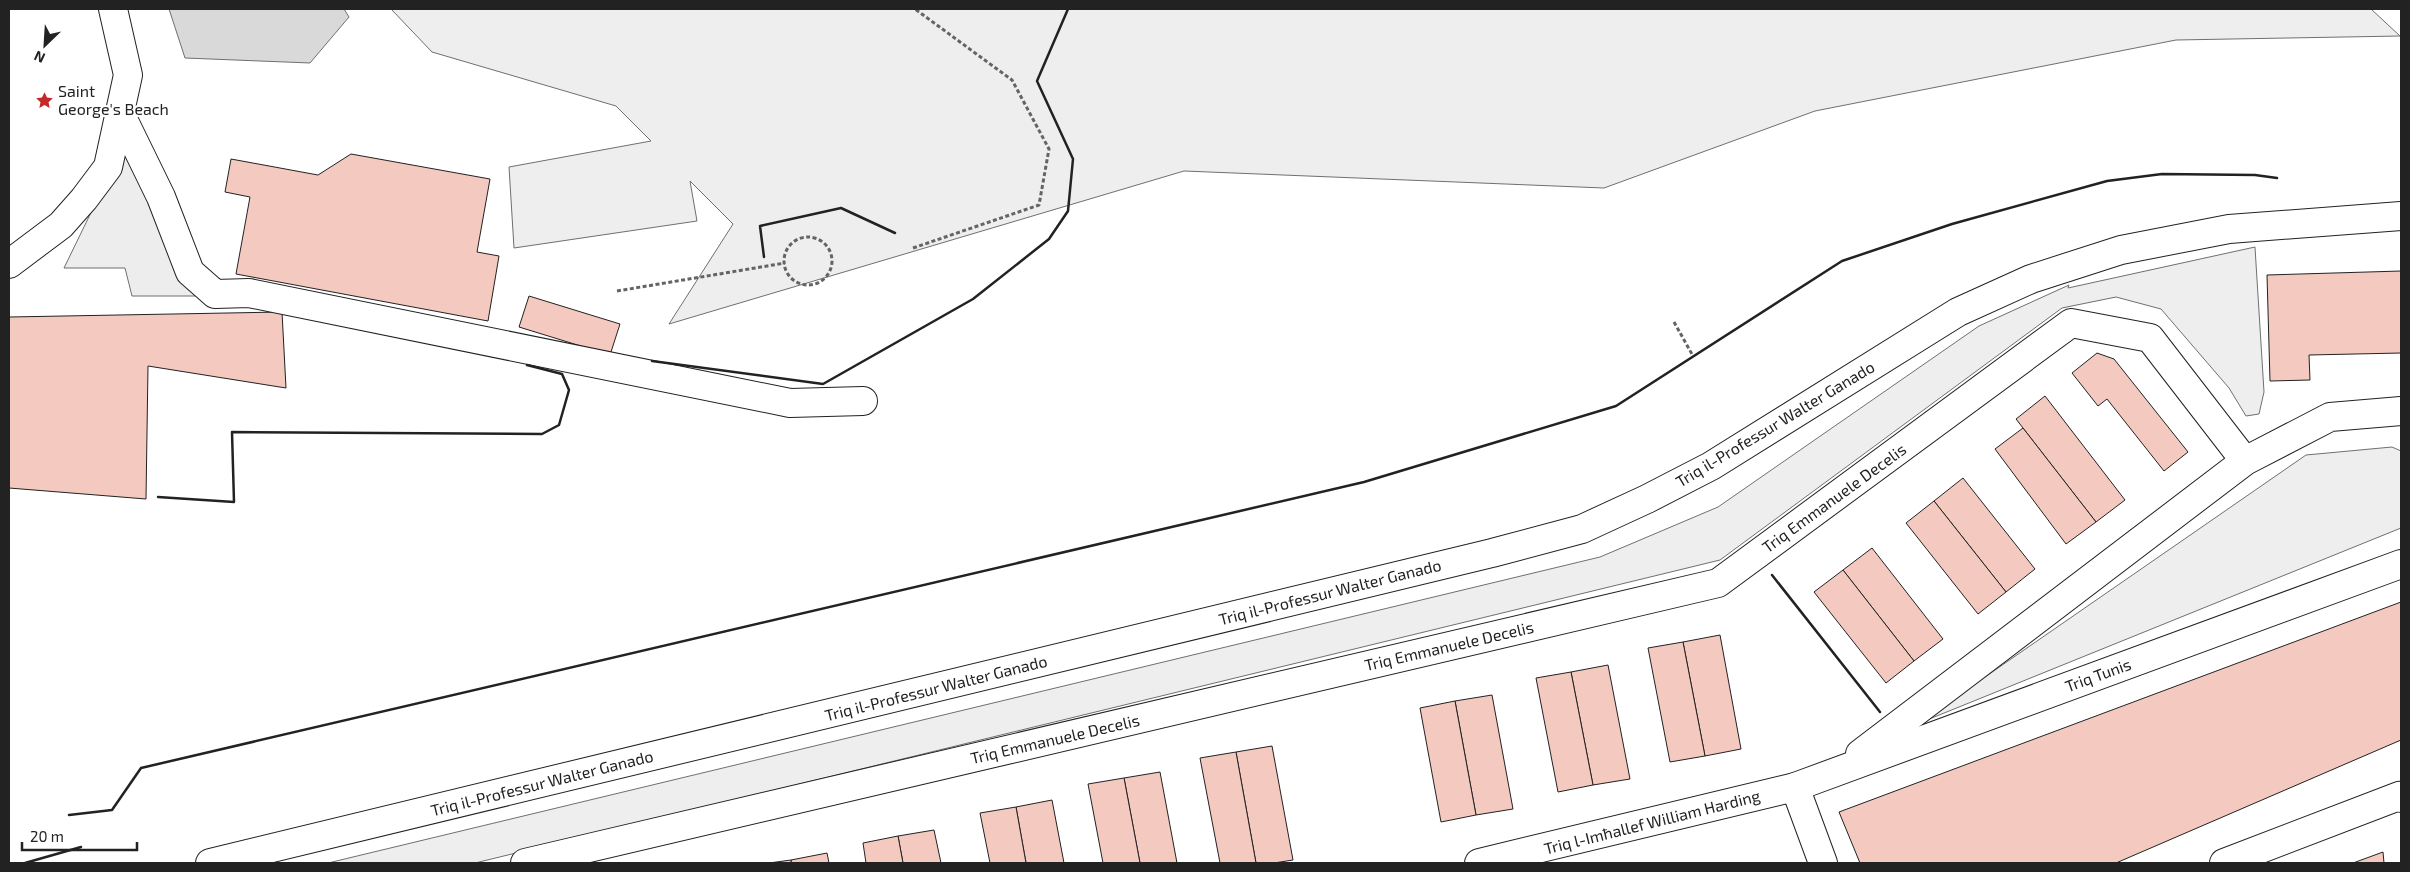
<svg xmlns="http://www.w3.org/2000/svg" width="2410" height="872" viewBox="0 0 2410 872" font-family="'Exo 2',sans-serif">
	<rect width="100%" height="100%" fill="#fff"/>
	<g fill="#eee" stroke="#6f6f6f">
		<path d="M391 9H2371L2400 36 2176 40 1815 111 1604 188 1184 171 669 324 733 224 690 181 697 221 514 248 509 167 651 141 616 106 432 52Z"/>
		<path d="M2255 247 2264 392 2259 414 2246 416 2229 388 2161 309 2116 297 2062 308 1720 560 475 863H328L1600 557 1718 507 1979 326 2069 285 2068 288Z"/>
		<path d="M2392 447 2401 451V528L1917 724 2306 455Z"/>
	</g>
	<path fill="#ededed" stroke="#6f6f6f" d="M116 130 195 296H132L125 268H64L119 155Z"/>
	<path fill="#d9d9d9" stroke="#6f6f6f" d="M169 9H344L349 17 310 63 185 58Z"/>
	<g fill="#f3c9c0" stroke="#222">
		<path d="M351 154 490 179 477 252 499 256 488 321 236 274 250 197 225 192 231 159 318 175Z"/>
		<path d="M2401 271V353L2309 355 2310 380 2270 381 2267 275Z"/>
		<path d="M529 296 620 324 610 355 519 327Z"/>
		<path d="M282 312 286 388 148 366 146 499 9 488V317Z"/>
		<path d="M2097 353 2114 359 2188 452 2164 471 2107 399 2098 406 2072 373Z"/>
		<path d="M2045 396 2125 500 2096 522 2016 419Z"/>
		<path d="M2023 428 2096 522 2066 544 1995 449Z"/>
		<path d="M1963 478 2035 569 2006 592 1934 501Z"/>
		<path d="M1934 501 2006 592 1978 614 1906 523Z"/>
		<path d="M1872 548 1943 639 1914 661 1843 570Z"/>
		<path d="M1843 570 1914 661 1886 683 1814 592Z"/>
		<path d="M2401 602V740L2116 863H1860L1839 812Z"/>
		<path d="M1720 635 1741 749 1705 756 1683 642Z"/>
		<path d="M1683 642 1705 756 1670 762 1648 648Z"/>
		<path d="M1608 665 1630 779 1593 785 1571 672Z"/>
		<path d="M1571 672 1593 785 1558 792 1536 678Z"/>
		<path d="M1492 695 1513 809 1476 815 1455 701Z"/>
		<path d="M1455 701 1476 815 1441 822 1420 708Z"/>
		<path d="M1272 746 1293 860 1274 863H1256L1236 752Z"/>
		<path d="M1236 752 1256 863H1220L1200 758Z"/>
		<path d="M1160 772 1177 863H1140L1124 778Z"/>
		<path d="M1124 778 1140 863H1103L1088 784Z"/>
		<path d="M1052 800 1064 863H1026L1016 807Z"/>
		<path d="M1016 807 1026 863H990L980 813Z"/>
		<path d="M934 830 941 863H903L898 836Z"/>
		<path d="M898 836 903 863H866L863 843Z"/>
		<path d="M2383 852 2384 863H2353Z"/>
		<path d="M827 853 829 863H791V860Z"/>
		<path d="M791 860V863H769Z"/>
	</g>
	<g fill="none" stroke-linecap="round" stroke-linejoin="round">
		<defs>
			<g id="minor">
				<path d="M120 113 161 197 190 272 215 294 249 293 790 403 863 401"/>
				<path d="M9 264 61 225 84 199 108 167 128 75 113 9"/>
				<path d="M1860 754 2245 461 2330 417 2401 411"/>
				<path d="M1795 787 1823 863"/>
				<path d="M210 863 1492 553 1582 529 1647 499 1711 466 1958 312 2031 279 2121 250 2229 229 2401 216"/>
				<path d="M525 863 1718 583 2071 323 2150 338 2245 461"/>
				<path d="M1479 863 1795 787 2401 564"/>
				<path d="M2224 863 2399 796 2401 798"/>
			</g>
		</defs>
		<use href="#minor" stroke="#222" stroke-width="30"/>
		<g stroke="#646464" stroke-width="3" stroke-dasharray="4 2.5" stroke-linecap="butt">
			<circle cx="808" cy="261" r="24"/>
			<path d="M913 248 1039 205 1049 149 1012 80 915 9"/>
			<path d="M617 291 785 263"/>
			<path d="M1674 322 1693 356"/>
		</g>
		<use href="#minor" stroke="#fff" stroke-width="28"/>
		<g stroke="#222" stroke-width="2.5">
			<path d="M764 257 760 226 841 208 895 233"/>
			<path d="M652 361 823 384 973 299 1049 239 1068 211 1073 159 1037 81 1068 9"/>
			<path d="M158 497 234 502 232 432 542 434 559 425 569 390 562 374 527 365"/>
			<path d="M1772 575 1880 712"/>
			<path d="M69 815 112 810 141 768 1364 482 1616 406 1842 261 1952 224 2107 181 2162 174 2255 175 2277 178"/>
			<path d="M25 863 81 847"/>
		</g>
	</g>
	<defs>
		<symbol id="sight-bare" viewBox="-9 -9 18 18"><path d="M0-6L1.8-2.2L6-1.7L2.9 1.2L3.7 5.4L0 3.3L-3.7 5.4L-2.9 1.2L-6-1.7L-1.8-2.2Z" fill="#c62828" stroke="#fff" stroke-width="2.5" paint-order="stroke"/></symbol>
	</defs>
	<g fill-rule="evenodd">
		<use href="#sight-bare" x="32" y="88" width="25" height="25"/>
	</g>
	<g text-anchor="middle" stroke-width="4" stroke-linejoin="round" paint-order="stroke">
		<g font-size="16" fill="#222" stroke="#fff" text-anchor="start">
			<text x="58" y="97">Saint<tspan x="58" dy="18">George's Beach</tspan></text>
		</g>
		<g font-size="16" fill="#222" stroke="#fff">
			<text transform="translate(1775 424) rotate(-31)" y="6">Triq il-Professur Walter Ganado</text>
			<text transform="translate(1834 498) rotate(-36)" y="6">Triq Emmanuele Decelis</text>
			<text transform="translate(1330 592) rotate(-14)" y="6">Triq il-Professur Walter Ganado</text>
			<text transform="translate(1449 646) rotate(-13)" y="6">Triq Emmanuele Decelis</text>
			<text transform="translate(2098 675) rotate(-20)" y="6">Triq Tunis</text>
			<text transform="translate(936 688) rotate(-14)" y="6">Triq il-Professur Walter Ganado</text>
			<text transform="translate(1055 739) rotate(-13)" y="6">Triq Emmanuele Decelis</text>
			<text transform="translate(542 783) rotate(-14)" y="6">Triq il-Professur Walter Ganado</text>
			<text transform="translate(1652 822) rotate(-14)" y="6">Triq l-Imħallef William Harding</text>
		</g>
	</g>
	<rect width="2410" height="872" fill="none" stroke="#222222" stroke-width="20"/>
	<g transform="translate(45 45) rotate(205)" stroke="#ffffff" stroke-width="4" paint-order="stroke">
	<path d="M0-4L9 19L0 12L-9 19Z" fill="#222222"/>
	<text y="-8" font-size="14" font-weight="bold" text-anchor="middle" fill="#222222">N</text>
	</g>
	<path d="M22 842v8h115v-8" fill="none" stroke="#222222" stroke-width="2.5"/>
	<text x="30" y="842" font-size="15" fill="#222222" stroke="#ffffff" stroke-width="4" paint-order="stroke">20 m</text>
</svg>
